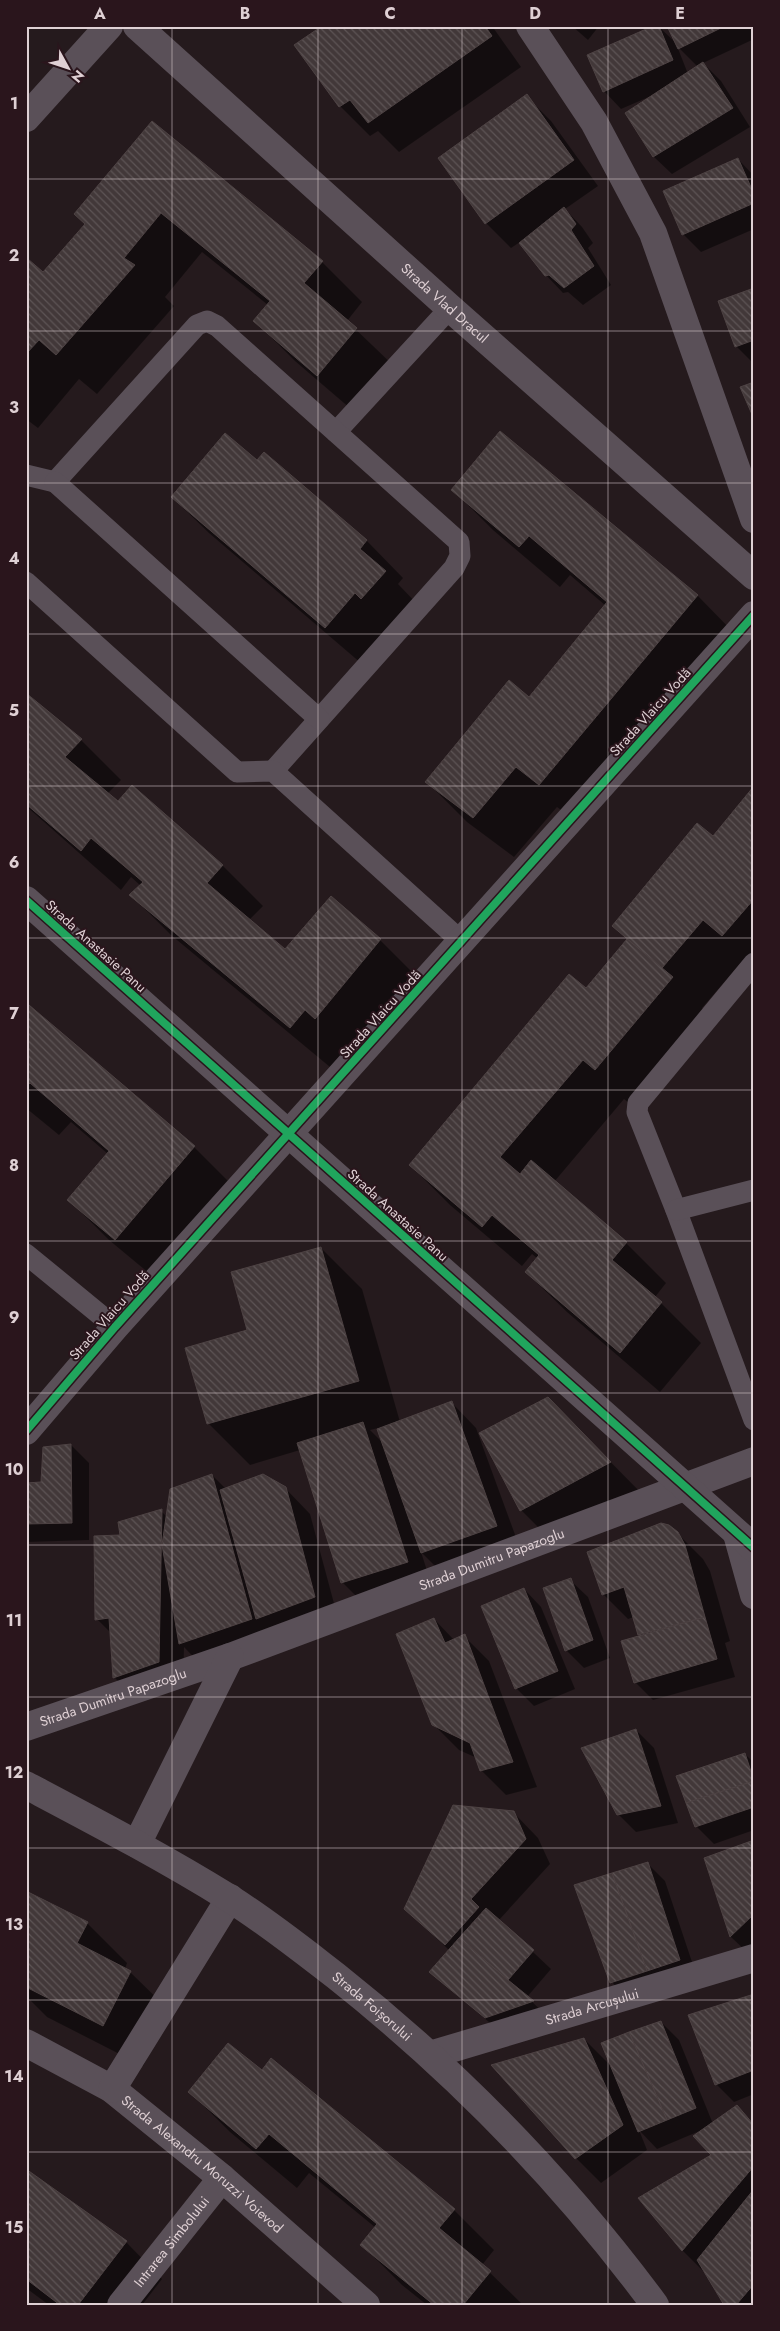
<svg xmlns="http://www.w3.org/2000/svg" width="780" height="2331" viewBox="0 0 780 2331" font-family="Jost,sans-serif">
	<defs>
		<pattern id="building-back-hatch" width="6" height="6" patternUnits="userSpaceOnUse" patternTransform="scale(1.25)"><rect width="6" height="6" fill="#423839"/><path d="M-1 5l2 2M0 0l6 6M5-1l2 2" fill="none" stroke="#5d5455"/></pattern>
	</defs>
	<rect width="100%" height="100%" fill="#251a1d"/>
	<g fill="#0007" fill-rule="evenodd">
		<path d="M324 26H492L521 67 399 152 378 131 370 136 340 106Z"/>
		<path d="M572 26H599L588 40Z"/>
		<path d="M658 26 677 44 668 26H754V39L703 63 721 81 750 127 672 174 654 157 627 113 651 96 621 109 604 91ZM677 46 698 67 688 74Z"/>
		<path d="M526 96 551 121 598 186 565 209 582 227 593 243 588 248 611 285 583 305 568 292 563 293 546 275 520 242 511 248 486 223Z"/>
		<path d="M152 123 322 262 362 302 347 321 397 369 358 415 295 361 255 321 268 305 202 252 165 297 174 306 97 394 79 379 38 428 26 419V262L43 274 86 224Z"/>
		<path d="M738 159 754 176V229L701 252 683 234 664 192Z"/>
		<path d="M754 289V364L736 346Z"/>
		<path d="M264 454 367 541 403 578 398 584 421 608 362 664 209 533 172 497 257 462Z"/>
		<path d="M453 490 697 595 737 636 580 824 557 807 514 857 467 822 427 782 529 698 606 606 570 575 560 587 493 530Z"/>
		<path d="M26 695 81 740 121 780 107 794 118 803 132 787 223 866 263 906 249 920 286 951 380 940 420 980 356 1058 346 1049 330 1067 171 935 131 895 141 886 131 877 121 890 26 806Z"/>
		<path d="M754 788V967L744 959 702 1008 713 1018 636 1109 624 1099 554 1182 626 1243 666 1283 655 1297 701 1343 660 1392 567 1312 526 1272 538 1259 532 1254 522 1266 450 1205 410 1165 586 990 628 940 614 926 713 838Z"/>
		<path d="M26 1010 194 1147 234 1187 156 1279 109 1240 69 1200 108 1154 71 1122 59 1135 26 1108Z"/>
		<path d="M321 1248 362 1289 400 1422 452 1403 476 1428 521 1551 447 1578 421 1552 432 1586 367 1607 342 1582 300 1450 250 1465 209 1424 187 1348 249 1331ZM378 1428 383 1443 370 1430Z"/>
		<path d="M584 1435 647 1499 558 1547 521 1510Z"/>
		<path d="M71 1445 89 1463V1540L26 1542V1484H42Z"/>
		<path d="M212 1475 226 1489 285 1488 310 1514 339 1622 205 1669 184 1647 183 1686 139 1702 114 1677 112 1634 97 1619 121 1536 161 1511 167 1517Z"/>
		<path d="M677 1533 703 1559 710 1571 730 1641 725 1643 735 1677 653 1700 635 1682 641 1636 634 1617 628 1619 603 1594Z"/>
		<path d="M570 1580 588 1597 610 1658 584 1668 566 1650Z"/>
		<path d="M524 1589 541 1607 575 1689 534 1706 516 1688Z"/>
		<path d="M434 1619 454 1640 464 1636 489 1661 537 1787 506 1795 481 1770 477 1758 459 1750 433 1724Z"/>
		<path d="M636 1730 654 1748 678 1823 636 1832 618 1814Z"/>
		<path d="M745 1754 754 1763V1830L714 1844 696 1826Z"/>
		<path d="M513 1812 538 1838 550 1864 499 1920 551 1969 527 1997 551 2020 504 2035 431 1972 450 1951 406 1909Z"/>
		<path d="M754 1841V1949L749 1954 731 1937 705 1858Z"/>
		<path d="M647 1863 665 1881 697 1977 629 2000 612 1982Z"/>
		<path d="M26 1892 87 1923 127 1963 125 1969 130 1972 171 2012 143 2066 47 2017 26 1996Z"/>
		<path d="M754 1995V2094L734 2102 716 2084Z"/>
		<path d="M661 2022 679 2040 713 2124 737 2107 754 2124V2305H726L706 2274 683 2251 640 2198 713 2156 702 2130 657 2149 639 2130 647 2150 601 2183 576 2158 584 2039 613 2068Z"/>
		<path d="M272 2059 454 2210 494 2250 482 2265 523 2305H427L402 2285 362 2245 376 2228 309 2173 297 2188 230 2132 190 2092 262 2072Z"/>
		<path d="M26 2170 126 2242 162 2279 142 2305H49L26 2288Z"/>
	</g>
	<g fill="url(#building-back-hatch)" stroke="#4d4243">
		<path d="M322 26H485L492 36 368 123 350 100 339 107 294 45Z"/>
		<path d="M653 26H659L673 60 603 92 587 55Z"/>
		<path d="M667 26H725L678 49Z"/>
		<path d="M703 62 733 108 653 157 625 113Z"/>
		<path d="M527 94 574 160 485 224 438 158Z"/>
		<path d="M152 121 323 261 304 283 357 328 317 376 253 321 270 301 161 213 124 258 135 265 56 355 39 340 26 354V260L28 259 43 272 85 224 74 214Z"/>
		<path d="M738 158 754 194V203L682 235 663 191Z"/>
		<path d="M564 207 576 224 571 230 594 266 564 288 549 275 545 276 519 243Z"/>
		<path d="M754 288V340L735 347 718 301Z"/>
		<path d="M754 382V419L740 387Z"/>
		<path d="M500 431 698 595 539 785 516 767 473 818 425 782 509 680 529 697 607 602 529 536 519 547 451 490Z"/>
		<path d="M225 433 257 460 264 452 367 540 360 549 386 571 361 599 355 593 325 628 171 497Z"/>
		<path d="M26 693 82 739 65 757 118 801 132 785 223 865 207 883 285 949 331 896 381 939 315 1019 305 1010 290 1028 129 895 143 882 91 838 81 851 26 804Z"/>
		<path d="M754 786V899L722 936 703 920 662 968 612 926 697 823 713 836Z"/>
		<path d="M627 939 673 977 595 1070 583 1060 500 1157 520 1174 531 1160 627 1242 612 1260 662 1302 620 1353 525 1272 539 1255 492 1215 482 1227 409 1165 569 974 586 988Z"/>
		<path d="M29 1005 195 1146 115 1240 67 1200 109 1151 30 1083 26 1087V1008Z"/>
		<path d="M321 1247 359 1381 207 1424 185 1348 247 1330 231 1272Z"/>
		<path d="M548 1397 611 1462 520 1511 479 1433Z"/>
		<path d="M452 1401 497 1526 421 1553 377 1429Z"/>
		<path d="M363 1422 408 1562 341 1583 297 1443Z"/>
		<path d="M71 1444 72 1523 26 1524V1483L41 1482 43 1447Z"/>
		<path d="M212 1474 252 1619 179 1644 162 1545 170 1489Z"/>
		<path d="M263 1474 286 1487 315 1597 256 1619 220 1490Z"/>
		<path d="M162 1509 159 1662 113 1678 109 1618 95 1620 94 1536 120 1535 118 1522Z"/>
		<path d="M661 1523 669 1525 678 1532 685 1545 705 1617 638 1635 624 1587 602 1595 587 1552Z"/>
		<path d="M571 1578 593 1640 565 1651 543 1588Z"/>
		<path d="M524 1588 558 1671 515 1689 481 1606Z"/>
		<path d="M705 1617 717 1659 634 1683 621 1641Z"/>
		<path d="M434 1618 445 1643 465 1634 513 1762 480 1771 470 1743 432 1725 396 1634Z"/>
		<path d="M636 1729 661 1806 617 1815 581 1748Z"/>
		<path d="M745 1753 754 1781 686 1803 676 1776Z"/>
		<path d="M754 1781V1807L695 1827 686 1803Z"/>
		<path d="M453 1805 514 1811 526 1839 471 1899 479 1907 445 1945 404 1909Z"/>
		<path d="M754 1840V1914L730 1937 704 1858Z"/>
		<path d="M648 1862 680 1960 647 1971 612 1873Z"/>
		<path d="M612 1873 647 1971 610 1983 574 1885Z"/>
		<path d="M26 1891 88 1922 77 1943 131 1971 103 2026 26 1987Z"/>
		<path d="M486 1908 534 1950 508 1980 459 1938Z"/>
		<path d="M459 1938 508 1980 534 2001 485 2018 429 1972Z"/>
		<path d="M754 1994V2070L715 2085 688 2015Z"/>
		<path d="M661 2021 696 2108 667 2120 629 2032Z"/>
		<path d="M629 2032 667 2120 638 2132 601 2043Z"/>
		<path d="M584 2038 623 2125 575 2159 491 2065Z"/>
		<path d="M228 2043 262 2070 271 2058 455 2209 439 2228 491 2271 463 2305H434L360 2245 377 2224 269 2134 256 2149 188 2092Z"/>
		<path d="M737 2105 754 2125V2166L682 2251 638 2198 711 2155 693 2136Z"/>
		<path d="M26 2169 127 2241 78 2305H60L26 2279Z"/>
		<path d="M754 2189V2284L736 2305H724L697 2260Z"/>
	</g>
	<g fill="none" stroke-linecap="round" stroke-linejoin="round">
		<g stroke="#5a5058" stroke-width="21">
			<path d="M336 432 450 308"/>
			<path d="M26 475 55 482 197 325 207 321 217 326 459 542 460 556 454 568 273 771"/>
			<path d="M55 482 319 719"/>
			<path d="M26 582 237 772 273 771 461 941"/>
			<path d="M754 963 638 1103 637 1112 676 1210 754 1420"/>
			<path d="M676 1210 754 1190"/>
			<path d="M26 1254 115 1327"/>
		</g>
		<g stroke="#5a5058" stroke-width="28">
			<path id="s1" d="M137 26 450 308 754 576"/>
			<path d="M530 26 594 122 653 233 754 519"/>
			<path d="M26 118 109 26"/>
			<path d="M26 1431 115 1327 754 615"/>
			<path d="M737 1534 754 1595"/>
			<path id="s2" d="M26 1727 230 1657 754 1461"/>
			<path d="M137 1844 230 1657"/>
			<path id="s3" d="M26 2043 112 2089 222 2178 366 2305"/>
			<path id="s4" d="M430 2055 754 1958"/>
			<path d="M112 2089 230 1898"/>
			<path id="s5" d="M121 2305 222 2178"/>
		</g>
		<g stroke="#5a5058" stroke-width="28">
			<path d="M26 900 754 1548"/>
			<path id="s6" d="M26 1785C94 1821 163 1857 229 1898 266 1921 301 1949 336 1976 456 2071 564 2182 655 2305"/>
		</g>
		<defs>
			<g id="cycleway">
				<path d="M26 900 754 1548"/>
				<path d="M26 1431 115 1327 754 615"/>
			</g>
		</defs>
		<use href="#cycleway" stroke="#2a151c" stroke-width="11"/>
		<use href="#cycleway" stroke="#20a55d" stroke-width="8"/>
	</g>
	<path fill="none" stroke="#dfd0d4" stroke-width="1" stroke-opacity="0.55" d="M172 26V2305M318 26V2305M462 26V2305M608 26V2305M26 179H754M26 331H754M26 483H754M26 634H754M26 786H754M26 938H754M26 1090H754M26 1241H754M26 1393H754M26 1545H754M26 1697H754M26 1848H754M26 2000H754M26 2152H754"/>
	<g text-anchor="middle" stroke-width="4" stroke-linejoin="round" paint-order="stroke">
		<g font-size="14" fill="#dfd0d4" stroke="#2a151c">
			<text dy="5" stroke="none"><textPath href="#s1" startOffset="414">Strada Vlad Dracul</textPath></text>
			<text transform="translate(650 712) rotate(-48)" y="5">Strada Vlaicu Vodă</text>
			<text transform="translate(96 946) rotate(42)" y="5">Strada Anastasie Panu</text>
			<text transform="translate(380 1014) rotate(-48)" y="5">Strada Vlaicu Vodă</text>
			<text transform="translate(398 1215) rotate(42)" y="5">Strada Anastasie Panu</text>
			<text transform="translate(109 1315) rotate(-49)" y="5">Strada Vlaicu Vodă</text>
			<text dy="5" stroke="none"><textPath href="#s2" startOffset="495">Strada Dumitru Papazoglu</textPath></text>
			<text dy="5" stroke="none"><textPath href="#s2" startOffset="92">Strada Dumitru Papazoglu</textPath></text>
			<text dy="5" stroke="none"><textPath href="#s4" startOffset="169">Strada Arcușului</textPath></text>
			<text dy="5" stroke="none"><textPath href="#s6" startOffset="412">Strada Foișorului</textPath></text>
			<text dy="5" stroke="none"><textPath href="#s3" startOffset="215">Strada Alexandru Moruzzi Voievod</textPath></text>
			<text dy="5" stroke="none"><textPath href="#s5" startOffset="81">Intrarea Simbolului</textPath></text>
		</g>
	</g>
	<rect width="780" height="2331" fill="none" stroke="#2a151c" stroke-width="55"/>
	<g transform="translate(68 68) rotate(130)" stroke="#2a151c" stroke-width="4" paint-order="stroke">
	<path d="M0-4L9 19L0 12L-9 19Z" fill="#dfd0d4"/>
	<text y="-8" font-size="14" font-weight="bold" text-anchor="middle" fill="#dfd0d4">N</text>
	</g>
	<rect x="28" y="28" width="724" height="2276" fill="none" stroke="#dfd0d4" stroke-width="2"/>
	<g font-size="16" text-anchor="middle" font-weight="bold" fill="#dfd0d4">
		<text x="100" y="19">A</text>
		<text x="245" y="19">B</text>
		<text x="390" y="19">C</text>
		<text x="535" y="19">D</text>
		<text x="680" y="19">E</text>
		<text x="14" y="109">1</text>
		<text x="14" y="261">2</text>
		<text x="14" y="413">3</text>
		<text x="14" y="564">4</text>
		<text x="14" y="716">5</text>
		<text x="14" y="868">6</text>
		<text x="14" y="1019">7</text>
		<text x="14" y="1171">8</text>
		<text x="14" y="1323">9</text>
		<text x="14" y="1475">10</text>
		<text x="14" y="1626">11</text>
		<text x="14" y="1778">12</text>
		<text x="14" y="1930">13</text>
		<text x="14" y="2082">14</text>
		<text x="14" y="2233">15</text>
	</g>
</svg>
